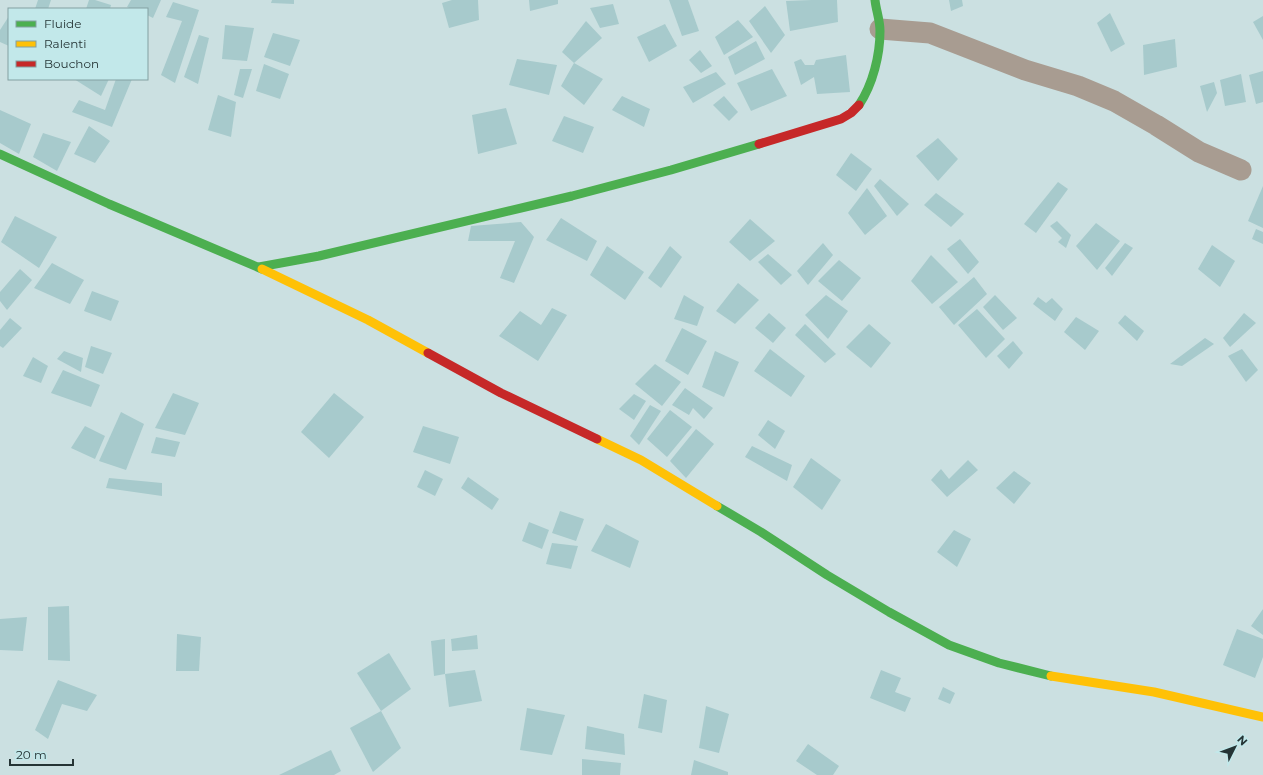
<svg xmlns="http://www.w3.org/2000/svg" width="1263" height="775" viewBox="0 0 1263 775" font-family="Montserrat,sans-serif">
	<rect width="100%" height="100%" fill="#cbe0e1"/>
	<g fill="#a7cacc">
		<path d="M38 0H51L48 9H35Z"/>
		<path d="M89 0H95L111 5 110 9H86Z"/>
		<path d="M131 0H161L153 18 147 15V9H132L127 7Z"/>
		<path d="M272 0H294V4L271 3Z"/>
		<path d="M452 0H478L479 20 449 28 442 3Z"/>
		<path d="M529 0H558V4L530 11Z"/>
		<path d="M669 0H688L699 31 682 36Z"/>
		<path d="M812 0H837L838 22 790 31 786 1Z"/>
		<path d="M949 0H962L963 6 951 11Z"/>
		<path d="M173 2 199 10 175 83 161 75 182 21 166 17Z"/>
		<path d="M613 4 619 24 600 28 590 8Z"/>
		<path d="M765 6 785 35 771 53 749 21Z"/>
		<path d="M1110 13 1125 44 1111 52 1097 23Z"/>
		<path d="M9 16V46L0 42V30Z"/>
		<path d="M1263 16V40L1253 22Z"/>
		<path d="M738 20 753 37 724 55 715 37Z"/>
		<path d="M586 21 602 38 574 63 562 52Z"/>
		<path d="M665 24 677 46 649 62 637 37Z"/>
		<path d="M225 25 254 28 247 61 222 59Z"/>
		<path d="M273 33 300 40 290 66 264 57Z"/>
		<path d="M199 35 209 38 198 84 184 77Z"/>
		<path d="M1175 39 1177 67 1144 75 1143 45Z"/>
		<path d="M756 41 765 59 735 75 728 57Z"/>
		<path d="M700 50 712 66 701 73 689 60Z"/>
		<path d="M846 55 850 92 817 94 814 77 801 85 794 62 801 59 805 65H814L816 60Z"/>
		<path d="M517 59 557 65 549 95 509 85Z"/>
		<path d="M574 63 603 79 584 105 561 86Z"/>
		<path d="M264 64 289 74 280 99 256 91Z"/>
		<path d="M240 69H252L243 98 234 95Z"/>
		<path d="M772 69 787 96 751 111 737 83Z"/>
		<path d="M1263 71V102L1256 104 1249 75Z"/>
		<path d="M716 72 726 84 693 103 683 87Z"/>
		<path d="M1241 74 1246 102 1225 106 1220 80Z"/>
		<path d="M74 79H109L101 96Z"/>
		<path d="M116 79H132L112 127 72 112 79 100 105 110Z"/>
		<path d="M1214 82 1217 93 1207 112 1200 86Z"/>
		<path d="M218 95 236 102 231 137 208 130Z"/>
		<path d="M622 96 650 109 644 127 612 110Z"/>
		<path d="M724 96 738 112 729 121 713 105Z"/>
		<path d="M506 108 517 144 478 154 472 115Z"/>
		<path d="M0 110 31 124 19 154 0 143Z"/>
		<path d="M564 116 594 127 583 153 552 141Z"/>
		<path d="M89 126 110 141 95 163 74 154Z"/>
		<path d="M43 133 71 142 57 171 33 157Z"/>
		<path d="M938 138 958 159 938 181 916 156Z"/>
		<path d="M851 153 872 169 856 191 836 175Z"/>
		<path d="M880 179 909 204 897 216 874 186Z"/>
		<path d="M1058 182 1068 189 1036 233 1024 224Z"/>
		<path d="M1263 186V228L1248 221Z"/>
		<path d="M867 188 887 216 865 235 848 213Z"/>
		<path d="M936 193 964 214 951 227 924 205Z"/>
		<path d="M15 216 57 237 39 268 1 242Z"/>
		<path d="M561 218 597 241 587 261 546 240Z"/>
		<path d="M750 219 775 241 750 261 729 242Z"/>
		<path d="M1057 221 1071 235 1066 248 1058 242 1062 238 1050 226Z"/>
		<path d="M521 222 534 237 514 283 500 278 515 241H468L471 226Z"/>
		<path d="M1096 223 1120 241 1097 270 1076 246Z"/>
		<path d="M1256 229 1263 232V244L1252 239Z"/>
		<path d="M960 239 979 262 968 274 947 249Z"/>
		<path d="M823 243 833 255 808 285 797 271Z"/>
		<path d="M1125 243 1133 248 1112 276 1105 268Z"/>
		<path d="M1212 245 1235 261 1220 287 1198 269Z"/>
		<path d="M607 246 644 272 625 300 590 275Z"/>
		<path d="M670 246 682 257 661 288 648 278Z"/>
		<path d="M768 254 792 275 781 285 758 262Z"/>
		<path d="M931 255 958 282 932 304 911 281Z"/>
		<path d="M839 260 861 278 842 301 818 281Z"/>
		<path d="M52 263 84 280 70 304 34 288Z"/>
		<path d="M20 269 32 280 7 310 0 301V292Z"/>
		<path d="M974 277 987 294 954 325 939 307Z"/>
		<path d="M738 283 759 300 735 324 716 311Z"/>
		<path d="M92 291 119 301 111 321 84 311Z"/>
		<path d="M684 295 704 307 697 326 674 319Z"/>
		<path d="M826 295 848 311 828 339 805 315Z"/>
		<path d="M995 295 1017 318 1003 330 983 307Z"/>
		<path d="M1038 297 1046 303 1052 298 1063 309 1055 321 1033 304Z"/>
		<path d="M552 308 567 315 538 361 499 336 520 311 541 325Z"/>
		<path d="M977 309 1005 339 986 358 958 325Z"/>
		<path d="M769 313 786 328 773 343 755 328Z"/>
		<path d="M1244 313 1256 323 1230 347 1223 338Z"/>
		<path d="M1125 315 1144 331 1137 341 1118 323Z"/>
		<path d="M1076 317 1099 331 1085 350 1064 332Z"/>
		<path d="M10 318 22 328 3 348 0 346V330Z"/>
		<path d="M805 324 836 354 825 363 795 335Z"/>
		<path d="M869 324 891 343 871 368 846 347Z"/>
		<path d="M682 328 707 341 688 375 665 361Z"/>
		<path d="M1205 338 1214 344 1182 366 1170 364Z"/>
		<path d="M1013 341 1023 353 1009 369 997 356Z"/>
		<path d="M91 346 112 353 103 374 85 367Z"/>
		<path d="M770 349 805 376 791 397 754 371Z"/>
		<path d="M1242 349 1258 370 1246 382 1228 356Z"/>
		<path d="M64 351 83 358 81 372 57 359Z"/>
		<path d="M715 351 739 362 724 397 702 387Z"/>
		<path d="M33 357 48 366 41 383 23 376Z"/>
		<path d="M655 364 681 382 662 406 635 384Z"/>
		<path d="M63 370 100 385 91 407 51 393Z"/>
		<path d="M685 388 713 408 704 419 693 408 689 415 672 405Z"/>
		<path d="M173 393 199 403 185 435 155 428Z"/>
		<path d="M334 393 364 417 329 458 301 432Z"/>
		<path d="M634 394 646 401 634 420 619 409Z"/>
		<path d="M650 405 661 411 639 445 630 436Z"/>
		<path d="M670 410 692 427 667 457 647 439Z"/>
		<path d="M121 412 144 424 126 470 99 461Z"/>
		<path d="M768 420 785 431 775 449 758 435Z"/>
		<path d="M85 426 105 436 95 459 71 448Z"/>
		<path d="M423 426 459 437 450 464 413 452Z"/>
		<path d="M696 429 714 444 686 478 670 461Z"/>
		<path d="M156 437 180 442 175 457 151 453Z"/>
		<path d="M752 446 792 465 787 481 745 457Z"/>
		<path d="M811 458 841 480 822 510 793 487Z"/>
		<path d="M968 460 978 470 947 497 931 480 941 469 949 479Z"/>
		<path d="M425 470 443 479 435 496 417 487Z"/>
		<path d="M1014 471 1031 483 1014 504 996 488Z"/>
		<path d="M468 477 499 499 492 510 461 488Z"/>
		<path d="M109 478 162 483V496L106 488Z"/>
		<path d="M560 511 584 519 576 541 552 533Z"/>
		<path d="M529 522 549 530 542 549 522 541Z"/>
		<path d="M606 524 639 541 630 568 591 551Z"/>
		<path d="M954 530 971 539 957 567 937 552Z"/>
		<path d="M552 543 578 546 571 569 546 564Z"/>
		<path d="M69 606 70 661 48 660V607Z"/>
		<path d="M1263 609V635L1251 626Z"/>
		<path d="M27 617 23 651 0 650V619Z"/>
		<path d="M1237 629 1263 639V657L1255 678 1223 665Z"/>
		<path d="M177 634 201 637 199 671H176Z"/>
		<path d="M477 635 478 649 452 651 451 639Z"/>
		<path d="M445 639V674L434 676 431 641Z"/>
		<path d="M389 653 411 689 381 711 357 673Z"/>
		<path d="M475 670 482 701 449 707 445 674Z"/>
		<path d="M881 670 901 678 895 692 911 698 905 712 870 698Z"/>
		<path d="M58 680 97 695 87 711 62 704 48 739 35 730Z"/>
		<path d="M943 687 955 693 950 704 938 699Z"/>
		<path d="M644 694 667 700 662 733 638 728Z"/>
		<path d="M706 706 729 714 719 753 699 748Z"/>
		<path d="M527 708 565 715 552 755 520 750Z"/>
		<path d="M381 711 401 748 373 772 350 728Z"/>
		<path d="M587 726 624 734 625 755 585 749Z"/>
		<path d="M808 744 839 766 833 775H817L796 761Z"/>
		<path d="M331 750 341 771 334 775H279Z"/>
		<path d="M582 759 621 763 620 775H582Z"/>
		<path d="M694 760 728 772V775H691Z"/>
	</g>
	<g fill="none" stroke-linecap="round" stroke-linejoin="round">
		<path stroke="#a89c91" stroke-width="21" d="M880 29 930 33 1025 70 1078 86 1114 101 1156 125 1199 152 1241 170"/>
		<g stroke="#4caf50" stroke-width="9">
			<path d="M859 105C873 84 880 55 880 31 880 20 876 10 875 0"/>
			<path d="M0 154 109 204 262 269"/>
			<path d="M259 267 319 256 572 196 671 170 759 144"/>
			<path d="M717 506 761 532 827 575 889 612 949 645 999 663 1051 676"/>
		</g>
		<g stroke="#ffc107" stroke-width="9">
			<path d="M262 269 368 320 428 353"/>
			<path d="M597 439 641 460 717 506"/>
			<path d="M1051 676 1154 692 1263 717"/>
		</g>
		<g stroke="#c62828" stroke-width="9">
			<path d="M759 144 841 119 851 113 859 105"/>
			<path d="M428 353 501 393 597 439"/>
		</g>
	</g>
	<rect x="8" y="8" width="140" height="72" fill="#c2e8ea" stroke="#83a0a2"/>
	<rect x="16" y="21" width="20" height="6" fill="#4caf50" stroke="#83a0a2"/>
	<text x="44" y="28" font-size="12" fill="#253435">Fluide</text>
	<rect x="16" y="41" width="20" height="6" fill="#ffc107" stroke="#83a0a2"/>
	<text x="44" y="48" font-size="12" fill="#253435">Ralenti</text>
	<rect x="16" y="61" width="20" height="6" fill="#c62828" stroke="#83a0a2"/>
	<text x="44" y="68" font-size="12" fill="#253435">Bouchon</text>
	<g transform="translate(1235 747) rotate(48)" stroke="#c2e8ea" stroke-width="3" paint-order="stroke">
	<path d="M0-3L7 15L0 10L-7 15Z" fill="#253435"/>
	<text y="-6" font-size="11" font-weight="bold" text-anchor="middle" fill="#253435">N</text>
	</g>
	<path d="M10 759v6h63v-6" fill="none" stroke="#253435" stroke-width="2"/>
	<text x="16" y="759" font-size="12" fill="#253435" stroke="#c2e8ea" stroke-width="3" paint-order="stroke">20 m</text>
</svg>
